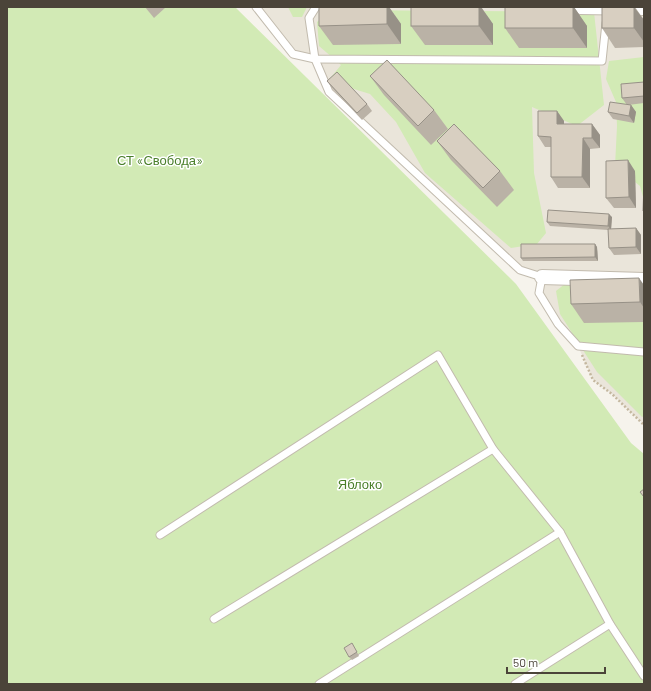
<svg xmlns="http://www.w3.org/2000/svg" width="651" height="691" viewBox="0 0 651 691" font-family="Barlow,sans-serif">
	<rect width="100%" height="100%" fill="#f6f3ec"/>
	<path fill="#eae5da" d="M256 7H644V423L640 421 612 394 593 380 578 346 539 293 542 277 520 270 329 92 315 59 293 54Z"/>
	<g fill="#d2eab5">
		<path d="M7 7H235L516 284 631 443 644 454V684H7Z"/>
		<path d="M288 7H307L302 17H293Z"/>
		<path d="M331 10 594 12 604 105 577 126 532 107 534 173 546 233 537 244 511 248 425 173 396 122 370 94 328 81 341 65 319 46 317 22Z"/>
		<path d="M644 57V201L640 186 615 166 617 126 616 102 606 79 609 61Z"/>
		<path d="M566 283 644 285V416L642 417 597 372 560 314 556 291Z"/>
	</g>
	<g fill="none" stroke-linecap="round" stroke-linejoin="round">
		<defs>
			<g id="lane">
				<path d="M256 7 293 54 315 59 602 61 606 23"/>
				<path d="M316 7 309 18 315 59 329 92 520 270 542 277 539 293 558 324 578 346 644 352"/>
				<path d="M160 535 438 355 493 449 560 532 610 624 644 676"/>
				<path d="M214 619 493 449"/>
				<path d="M319 684 560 532"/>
				<path d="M515 684 610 624"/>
			</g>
			<g id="street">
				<path d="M580 7 644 8"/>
				<path d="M542 277 644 280"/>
			</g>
		</defs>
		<use href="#lane" stroke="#c2bbae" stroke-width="9"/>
		<use href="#street" stroke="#c2bbae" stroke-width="16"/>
		<path stroke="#c4b79f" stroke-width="2.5" stroke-dasharray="2 2" stroke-linecap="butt" d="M582 355 593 380 612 394 644 425"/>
		<use href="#lane" stroke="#fff" stroke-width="7"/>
		<use href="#street" stroke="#fff" stroke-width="14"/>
	</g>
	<g fill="#bab2a6">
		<path d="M145 7H166L154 18Z"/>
		<path d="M319 7H389L401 24V44L333 45 319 26Z"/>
		<path d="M411 7H481L493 24V45H425L411 26Z"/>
		<path d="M505 7H574L587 26V48H519L505 28Z"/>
		<path d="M635 7 644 20V47L615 48 602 28Z"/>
		<path d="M370 76 434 110 448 129 431 145 384 95Z"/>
		<path d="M327 81 367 104 372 111 362 120 332 88Z"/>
		<path d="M644 82V103L628 105H631L636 112 634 123 613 119 608 112 627 105 622 98Z"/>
		<path d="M557 111 564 121V124H592L600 135V148L590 149V188H558L551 177V147H545L538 136Z"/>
		<path d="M437 141 500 171 514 190 497 207 451 160Z"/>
		<path d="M635 171 636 208H614L606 198Z"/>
		<path d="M612 217 611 229 636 228 641 235V254L614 255 609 248 608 230 550 226 547 222Z"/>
		<path d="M595 244 597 247 598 261H523L521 258Z"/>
		<path d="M644 285V322L584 323 571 304Z"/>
		<path d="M352 643 359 656 352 660 349 657Z"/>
	</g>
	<g fill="#979187">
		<path d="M387 7H389L401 24V44L387 24Z"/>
		<path d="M479 7H481L493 24V45L479 26Z"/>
		<path d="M573 7H574L587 26V48L573 28Z"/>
		<path d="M634 7 644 20V42L634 28Z"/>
		<path d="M631 105 636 112 634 123 629 116Z"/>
		<path d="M557 111 564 121V135L557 124Z"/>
		<path d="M592 124 600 135V148L592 138Z"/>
		<path d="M583 138 590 149V188L582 177Z"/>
		<path d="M628 160 635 171 636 208 629 197Z"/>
		<path d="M609 214 612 217 611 230 608 226Z"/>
		<path d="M636 228 641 235V254L636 247Z"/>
		<path d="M595 244 597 247 598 261 595 257Z"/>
		<path d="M639 278 644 285V308L640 302Z"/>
	</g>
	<g fill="#d8cfc1" stroke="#979187">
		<path d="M319 7H387V24L319 26Z"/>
		<rect x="411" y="7" width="68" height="19"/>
		<rect x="505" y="7" width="68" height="21"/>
		<rect x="602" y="7" width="32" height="21"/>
		<path d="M387 60 434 110 418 126 370 76Z"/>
		<path d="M337 72 367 104 357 113 327 81Z"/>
		<path d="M644 82V96L622 98 621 84Z"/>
		<path d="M610 102 631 105 629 116 608 112Z"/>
		<path d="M538 111H557V124H592V138H583L582 177H551V137L538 136Z"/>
		<path d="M454 124 500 171 483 188 437 141Z"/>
		<path d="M628 160 629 197 606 198V161Z"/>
		<path d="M644 183V211H643Z"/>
		<path d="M548 210 609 214 608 226 547 222Z"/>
		<path d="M636 228V247L609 248 608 229Z"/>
		<path d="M521 244H595V257L521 258Z"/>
		<path d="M639 278 640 302 571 304 570 280Z"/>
		<path d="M644 489V497L640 492Z"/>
		<path d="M352 643 357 652 349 657 344 648Z"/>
	</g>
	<g text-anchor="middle" stroke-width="3" stroke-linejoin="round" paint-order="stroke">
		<g font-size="13" fill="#4a7f2a" stroke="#fff">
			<text x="160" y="165">СТ «Свобода»</text>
			<text x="360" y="489">Яблоко</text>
		</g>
	</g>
	<rect width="651" height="691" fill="none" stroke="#4b4439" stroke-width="16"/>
	<path d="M507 667v6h98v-6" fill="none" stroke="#4b4439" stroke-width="2"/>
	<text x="513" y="667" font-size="12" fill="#4b4439" stroke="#ffffff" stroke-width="3" paint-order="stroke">50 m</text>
</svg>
